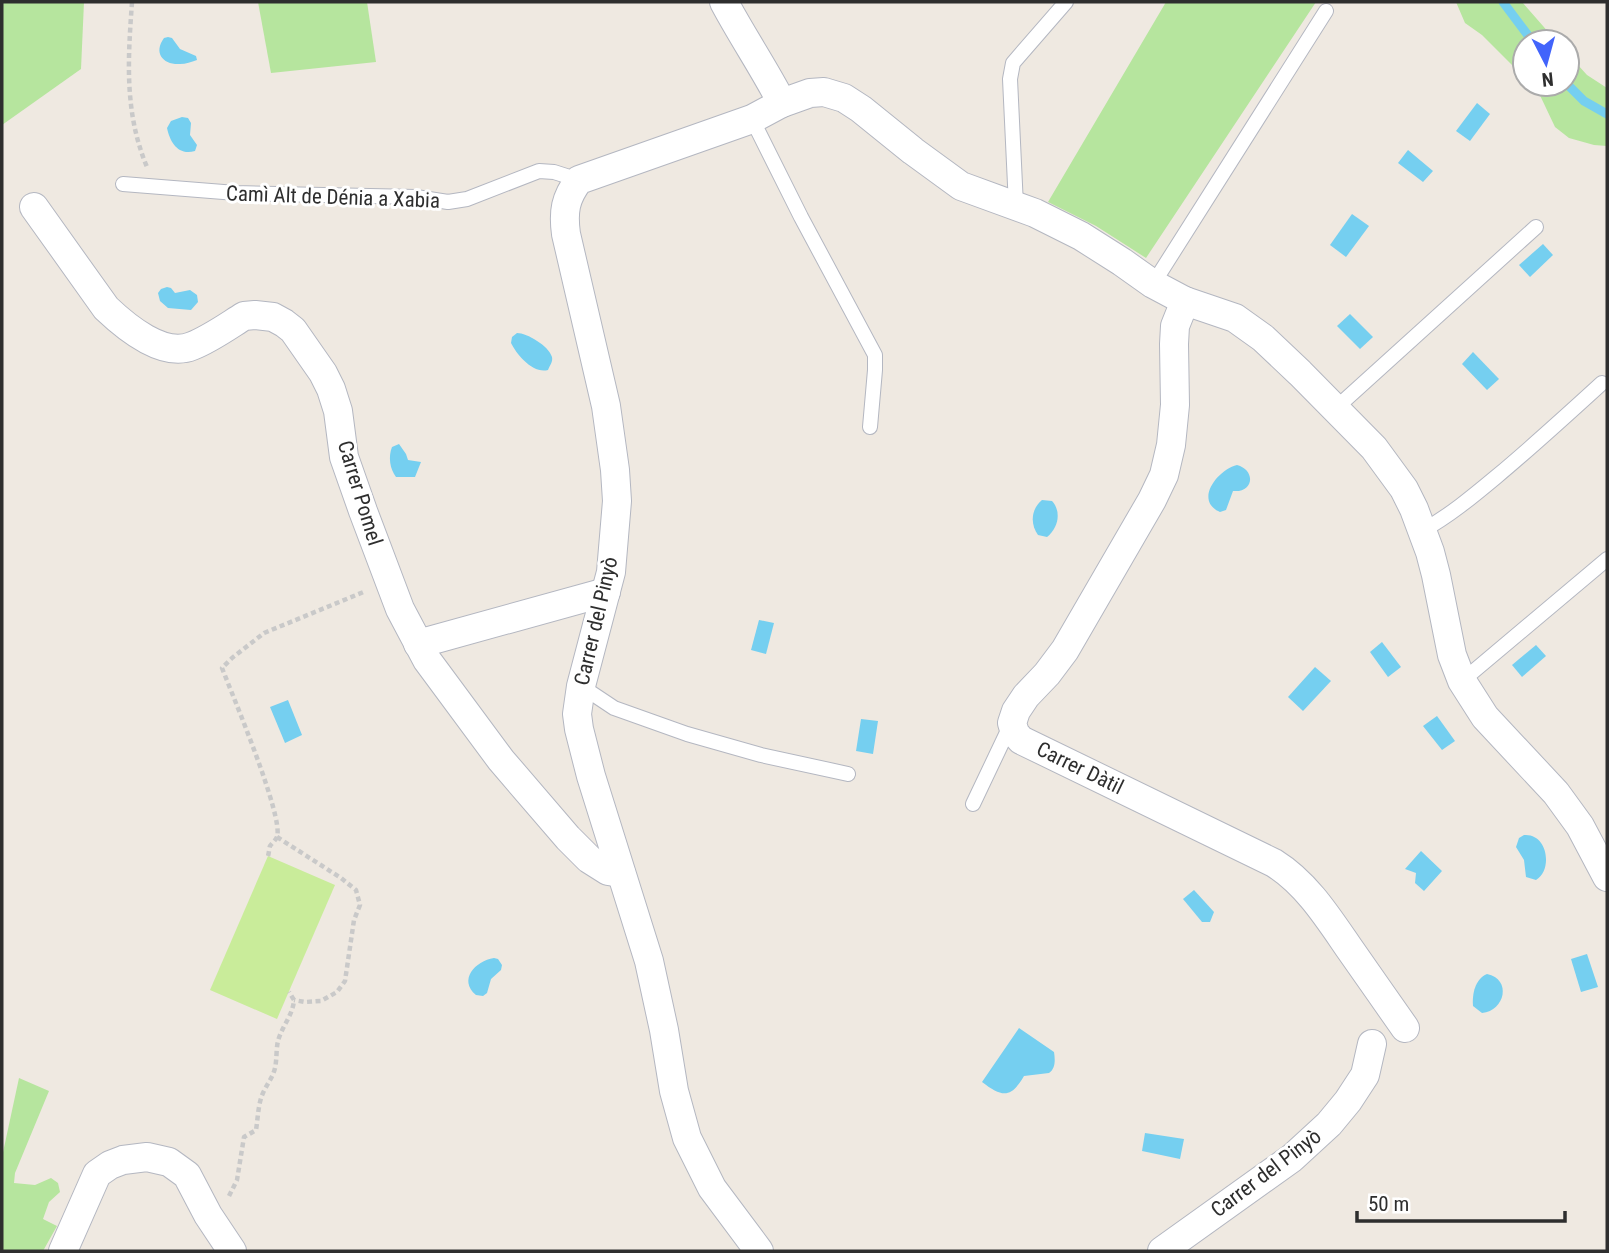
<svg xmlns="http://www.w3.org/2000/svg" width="1609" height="1253" viewBox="0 0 1609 1253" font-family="'Roboto Condensed',sans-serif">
	<rect width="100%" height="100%" fill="#efe9e1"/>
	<g fill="#b6e59e">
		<path d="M2 2H84L81 69 2 125Z"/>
		<path d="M258 2H367L376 62 271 73Z"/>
		<path d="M1166 2H1316L1146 258 1096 226 1048 202Z"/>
		<path d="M1456 2H1522L1557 42H1525V78L1482 35 1465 23Z"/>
		<path d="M1567 53 1587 75 1607 88V146L1594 145 1569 138 1555 127 1537 89 1531 84H1567Z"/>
		<path d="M19 1078 49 1091 15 1173 14 1183 35 1185 51 1178 58 1183 60 1192 49 1202 43 1219 57 1226 43 1251H2V1157Z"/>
	</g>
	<path fill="#c9ec9a" d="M268 856 335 885 277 1019 210 990Z"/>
	<g fill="#75cff0">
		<path d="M168 37 172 38 180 49 196 56 197 60C191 62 186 64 180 64 163 65 153 53 164 38Z"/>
		<path d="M1477 103 1490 114 1470 141 1456 131Z"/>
		<path d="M182 117 188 118 191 123 190 135 197 145 195 151C178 156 170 142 167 128L171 121Z"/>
		<path d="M1408 150 1433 171 1423 182 1398 163Z"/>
		<path d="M1352 214 1369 226 1346 257 1330 245Z"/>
		<path d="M1543 244 1553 255 1530 277 1519 265Z"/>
		<path d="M167 287 171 288 175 293 190 290 197 295 198 302 191 310 168 308 160 301 158 293 161 289Z"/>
		<path d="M1350 314 1373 337 1360 349 1337 326Z"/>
		<path d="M517 333C527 333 549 346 552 357 553 362 550 365 548 370 533 374 517 355 511 343L512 337Z"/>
		<path d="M1473 352 1499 379 1487 390 1462 364Z"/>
		<path d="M399 444 406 454 408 460 421 462 415 477H396C390 469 388 457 392 447Z"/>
		<path d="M1237 465C1256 470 1254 493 1233 491L1226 510 1220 512C1194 501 1217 470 1237 465Z"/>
		<path d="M1042 500 1052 501C1062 512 1058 528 1047 537L1038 535C1030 524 1031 509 1042 500Z"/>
		<path d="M759 620 774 623 766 654 751 650Z"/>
		<path d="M1382 642 1401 667 1388 677 1370 652Z"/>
		<path d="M1536 645 1546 656 1522 677 1512 665Z"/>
		<path d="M1315 667 1331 681 1303 711 1288 697Z"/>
		<path d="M288 700 302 735 285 743 270 707Z"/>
		<path d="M1437 716 1455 741 1442 750 1423 726Z"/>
		<path d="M861 719 878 721 873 754 856 751Z"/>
		<path d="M1524 835C1548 833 1553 870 1536 880L1526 877 1524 860 1516 847 1519 838Z"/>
		<path d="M1421 851 1442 871 1424 891 1415 883 1416 873 1405 869Z"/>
		<path d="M1194 890 1214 912 1210 922H1202L1183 899Z"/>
		<path d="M1587 954 1598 987 1581 992 1571 959Z"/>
		<path d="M494 958 498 959 502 965 501 970 491 979 487 993 483 996 476 995C458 980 475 961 494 958Z"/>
		<path d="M1487 974C1512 979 1505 1011 1482 1013L1473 1006C1472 994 1475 979 1487 974Z"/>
		<path d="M1019 1028 1054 1052C1055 1059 1056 1068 1049 1073L1024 1076C1011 1098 1003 1098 982 1082Z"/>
		<path d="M1145 1133 1184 1139 1180 1159 1142 1151Z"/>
	</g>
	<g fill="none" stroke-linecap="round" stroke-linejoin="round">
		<g stroke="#75cff0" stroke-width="9">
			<path d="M1503 2 1533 42"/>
			<path d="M1567 84 1584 101 1607 114"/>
		</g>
		<defs>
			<g id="lane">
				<path d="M752 119 801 217 875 355V370L870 427"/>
				<path d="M123 184 236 193 416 197 448 202 467 199 539 171 554 172 579 180"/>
				<path d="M1016 206 1010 79 1013 63 1066 2"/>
				<path d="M1153 284 1326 11"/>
				<path d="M1335 409 1536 227"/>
				<path d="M1422 531C1449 516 1472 497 1496 477 1532 447 1567 415 1602 383"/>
				<path d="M1462 681 1607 559"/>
				<path d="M581 686 614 708 687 734 761 755 848 774"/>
				<path d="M973 804 1011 724"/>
			</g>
			<g id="street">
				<path d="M724 2C742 36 764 68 782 103L810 93 824 92 844 98 861 109 913 151 961 186 1035 213 1081 236 1122 262 1153 284 1185 301 1235 318 1263 338 1300 373 1374 448 1404 489 1414 509 1430 552 1436 575 1452 655 1462 681 1485 717 1556 793 1580 826 1607 877"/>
				<path d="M34 207 106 308C126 327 163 358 192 346 210 339 228 326 244 316L255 315 273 317 284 323 293 330 323 373 331 389 338 411 344 457 363 511 400 609 427 660 501 760 568 838 589 859 608 871 621 873"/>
				<path d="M1185 301 1175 326 1174 344 1175 405 1171 445 1164 475 1152 500 1065 650 1047 674 1026 696 1016 711 1012 723 1015 733 1021 740 1274 863C1306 883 1327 916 1349 948 1368 975 1386 1001 1405 1028"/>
				<path d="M418 644 606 592"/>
				<path d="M63 1251 97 1174 110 1165 123 1160 147 1157 169 1162 187 1175 208 1215 232 1251"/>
				<path d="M759 1251 712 1188 687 1138 674 1091 664 1030 649 961 591 776 579 729 577 714 581 686 611 572 617 501 615 470 606 406 566 234C563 212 565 198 579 180L752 119 782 103"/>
				<path d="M1162 1251 1292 1158 1329 1124 1348 1101 1365 1075 1372 1044"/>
			</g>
		</defs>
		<use href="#lane" stroke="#b4b7c1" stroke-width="16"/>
		<use href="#street" stroke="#b4b7c1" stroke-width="30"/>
		<g stroke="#c9c9c9" stroke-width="4.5" stroke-dasharray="5 3.5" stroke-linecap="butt">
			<path d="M132 2C128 59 124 112 147 167"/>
			<path d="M277 837 341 878 356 890 360 905 354 920 345 981 337 992 321 1001 305 1002 294 1000"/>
			<path d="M268 856C269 853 269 849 270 846 272 843 275 841 277 837 284 817 232 694 222 668L232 658 264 633 366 591"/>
			<path d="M229 1196 237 1180 244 1137 256 1130C258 1118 258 1104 263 1093 267 1084 273 1077 275 1068 277 1059 276 1049 278 1041 282 1026 293 1015 294 1000L289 992"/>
		</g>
		<use href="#lane" stroke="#fff" stroke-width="14"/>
		<use href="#street" stroke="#fff" stroke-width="28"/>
	</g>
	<g text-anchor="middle" stroke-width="6" stroke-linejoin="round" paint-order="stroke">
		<g font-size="21" fill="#2e2e2e" stroke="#fff">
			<text transform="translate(333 197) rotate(2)" y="7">Camì Alt de Dénia a Xabia</text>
			<text transform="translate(360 493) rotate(73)" y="7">Carrer Pomel</text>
			<text transform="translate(596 621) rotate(-77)" y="7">Carrer del Pinyò</text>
			<text transform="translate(1080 768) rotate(26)" y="7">Carrer Dàtil</text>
			<text transform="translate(1266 1173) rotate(-37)" y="7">Carrer del Pinyò</text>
		</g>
	</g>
	<rect width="1609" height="1253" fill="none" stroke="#2e2e2e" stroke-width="7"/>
	<g transform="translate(1546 63) rotate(174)"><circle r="33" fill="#ffffff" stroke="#ababab" stroke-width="2"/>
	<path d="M0-5L12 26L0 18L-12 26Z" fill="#4264fb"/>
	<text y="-10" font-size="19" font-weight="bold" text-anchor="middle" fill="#2e2e2e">N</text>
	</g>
	<path d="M1357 1211v10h208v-10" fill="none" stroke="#2e2e2e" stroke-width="3.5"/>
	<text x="1368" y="1211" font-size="21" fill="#2e2e2e" stroke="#ffffff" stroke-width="5" paint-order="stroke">50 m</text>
</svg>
